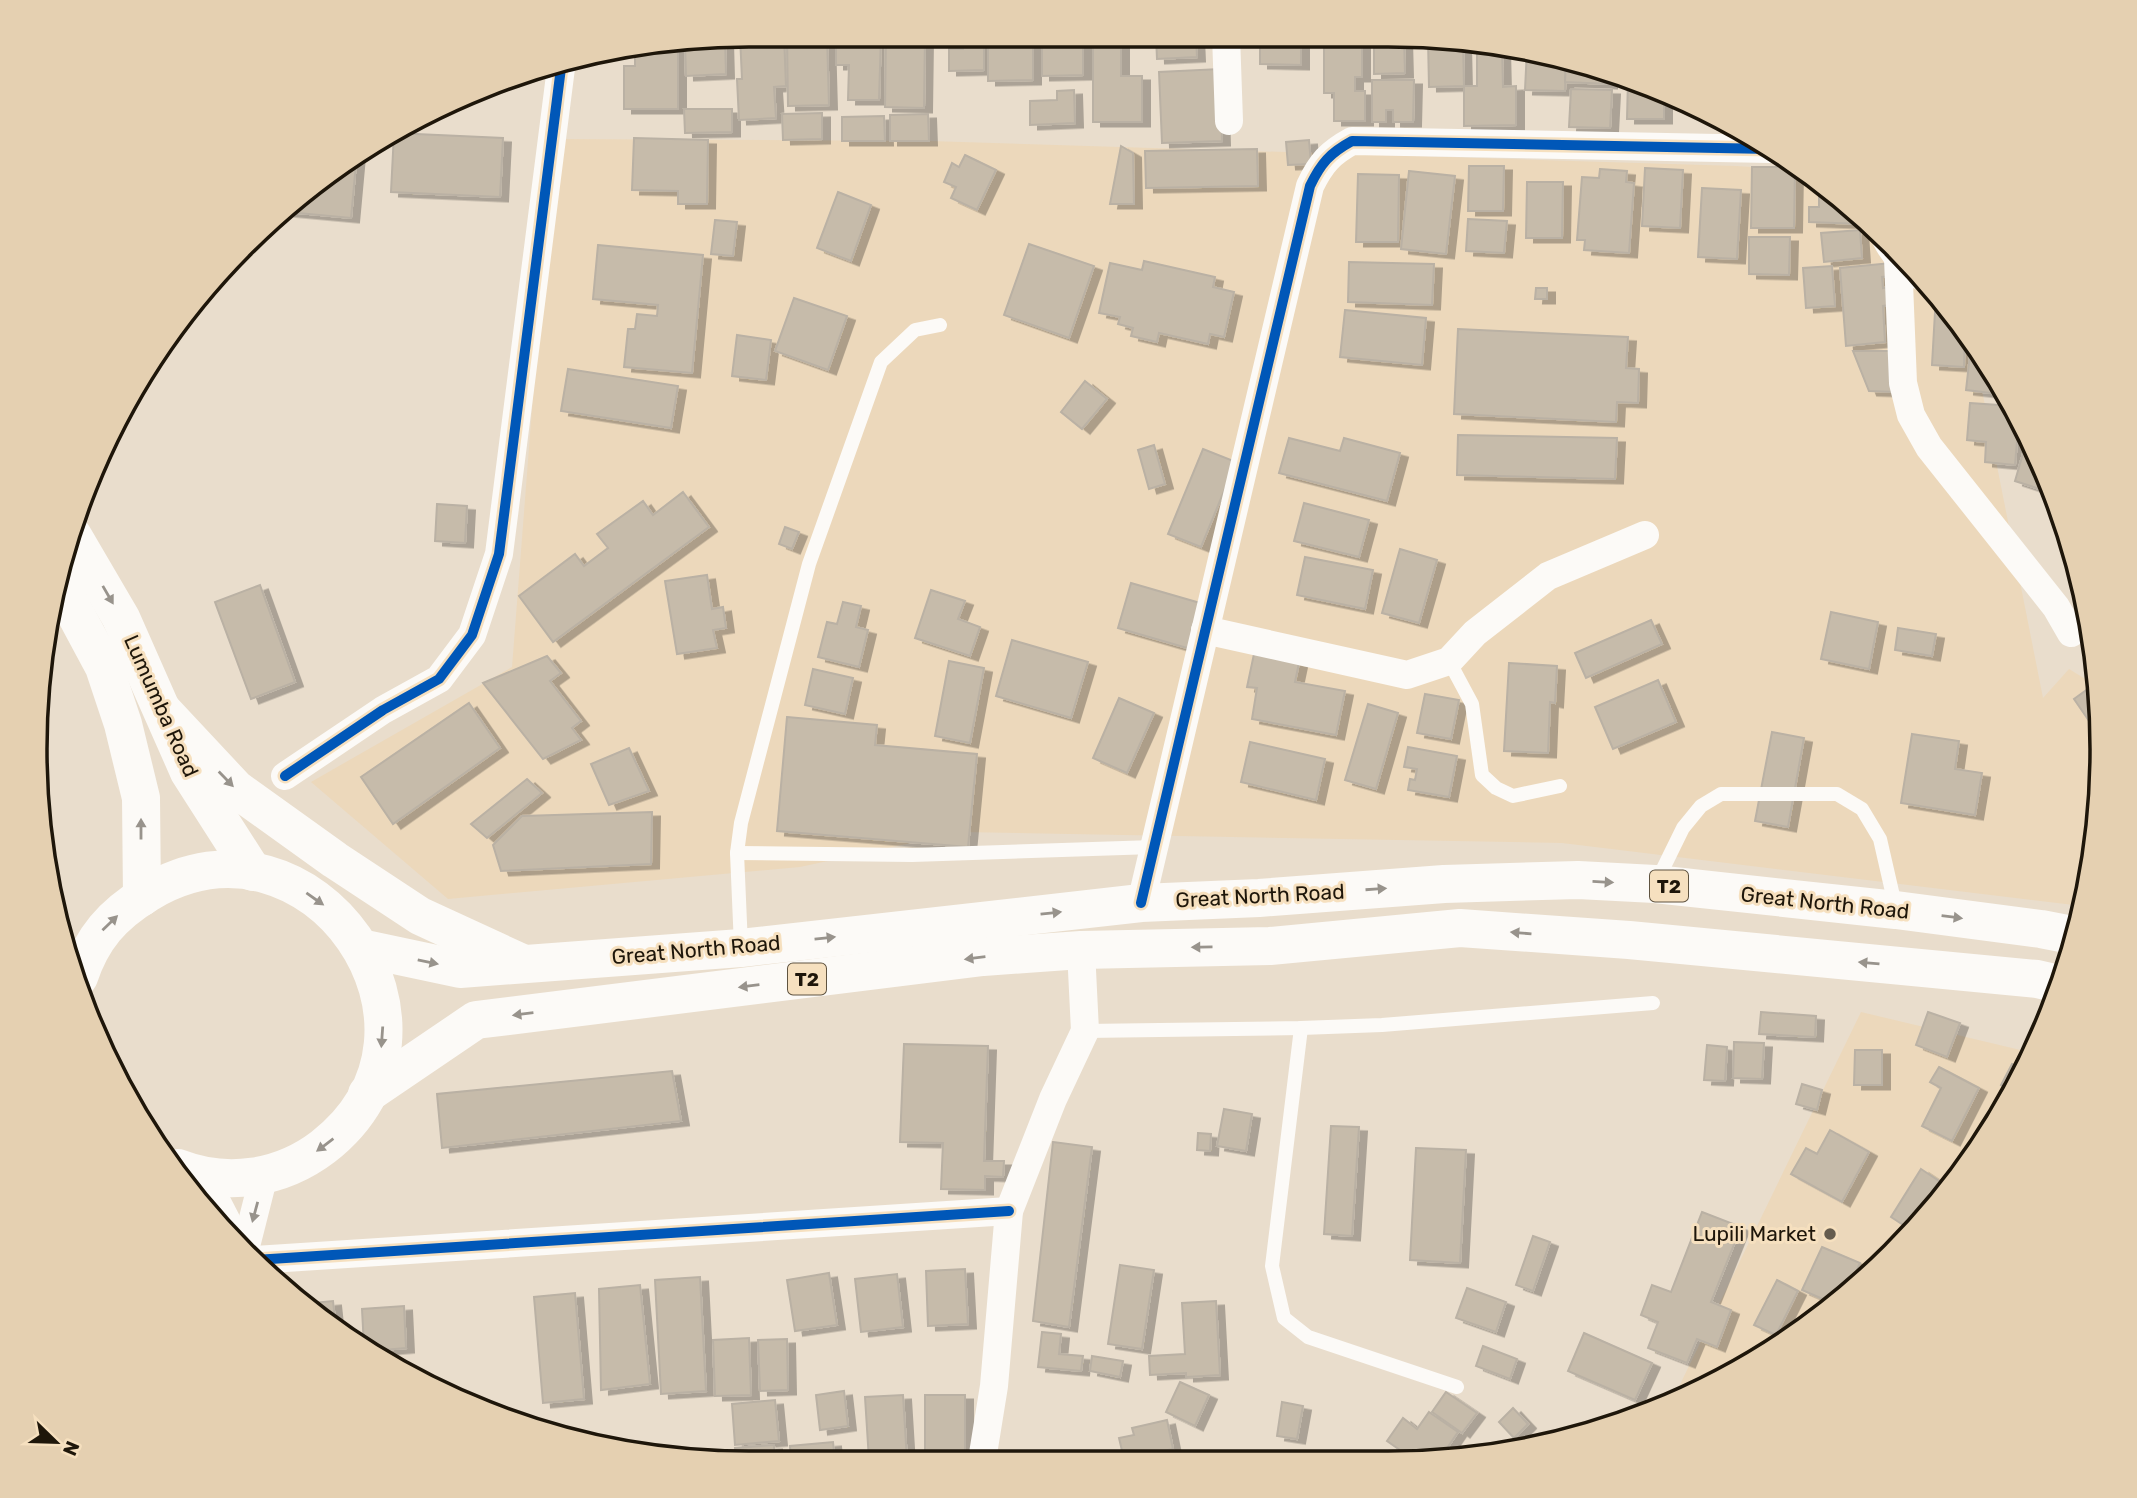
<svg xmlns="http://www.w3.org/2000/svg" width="2137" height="1498" viewBox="0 0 2137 1498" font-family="Rubik,sans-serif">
	<defs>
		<filter id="shadow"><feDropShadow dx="8" dy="4.5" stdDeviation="0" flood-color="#0004"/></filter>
	</defs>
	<rect width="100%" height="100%" fill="#e9ddcc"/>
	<g fill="#ecd8bb">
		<path d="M553 139 929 141 1736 166 1800 170 1858 212 1925 278 1973 345 2043 698 2069 669 2097 686 2100 795 2082 906 1562 843 962 832 800 867 448 899 311 782 512 667Z"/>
		<path d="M1861 1012 2033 1053 2029 1064 1955 1183 1859 1286 1703 1390 1672 1401Z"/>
	</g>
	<g fill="#c6bbaa" stroke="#bab1a4" stroke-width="2" filter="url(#shadow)">
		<path d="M749 35H784L786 86 774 87 776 118 739 120 737 79H742L740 36Z"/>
		<path d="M787 35H827L829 105 788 106Z"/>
		<path d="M845 35H881L879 100H848L849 65H836V39H845Z"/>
		<path d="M886 35H925L924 108 885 107Z"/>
		<path d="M963 35H984V70L949 71V49H963Z"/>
		<path d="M988 35H1033V80L988 81Z"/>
		<path d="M1042 35H1083V75L1042 76Z"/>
		<path d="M1093 35H1121V76H1142V122H1093Z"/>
		<path d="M1156 35H1196L1197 57 1157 59Z"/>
		<path d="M1260 35H1301V65L1260 64Z"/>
		<path d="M1374 35 1404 37 1405 73 1374 74Z"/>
		<path d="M725 38 726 74 686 76 685 43Z"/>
		<path d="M1362 39V77H1355V91H1365V121H1334V93H1324V40Z"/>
		<path d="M1428 39 1463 42 1464 86 1429 87Z"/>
		<path d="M678 44V109H624V66H635V50Z"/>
		<path d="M1477 44 1502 46 1503 87 1516 86V125L1464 126V86H1477Z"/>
		<path d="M1527 49 1566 60 1565 91 1525 90Z"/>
		<path d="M1566 60 1609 74V84L1565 82Z"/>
		<path d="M1220 69 1222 141 1162 143 1159 72Z"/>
		<path d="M1628 79 1664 91V119H1627Z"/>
		<path d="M1372 80H1414L1413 122H1393V110H1386V122H1372Z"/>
		<path d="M1571 89 1612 90 1610 128 1569 127Z"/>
		<path d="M1074 90 1075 123 1030 125V101L1057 100V91Z"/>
		<path d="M684 109H732V132L685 133Z"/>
		<path d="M822 113V139L783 140 782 114Z"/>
		<path d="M928 114 929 141H890V115Z"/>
		<path d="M884 116 885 141H842V117Z"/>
		<path d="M394 133 503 138 500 197 391 192Z"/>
		<path d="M634 138 708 140 707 204H678V191L632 190Z"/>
		<path d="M1309 140 1311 164 1288 165 1286 142Z"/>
		<path d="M1121 146 1133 153 1134 204H1110Z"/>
		<path d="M1257 149 1258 186 1146 188 1145 151Z"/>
		<path d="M357 153 351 218 287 212 353 155Z"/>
		<path d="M965 155 996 170 977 210 951 198 956 187 944 182 952 163 959 167Z"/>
		<path d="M1469 166H1504L1503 211H1468Z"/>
		<path d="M1752 167H1795L1794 228H1751Z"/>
		<path d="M1645 168 1683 170 1680 228 1642 226Z"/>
		<path d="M1600 169 1627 171 1626 182 1634 183 1629 253 1584 250 1585 240H1577L1582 177 1599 178Z"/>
		<path d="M1409 171 1455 176 1446 254 1401 249Z"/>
		<path d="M1358 174 1399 175 1398 242H1356Z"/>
		<path d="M1527 182H1563L1562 238H1526Z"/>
		<path d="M1819 184 1858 212 1861 215V224L1809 222V207H1819Z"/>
		<path d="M1702 188 1741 190 1737 259 1698 257Z"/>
		<path d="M838 192 871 205 851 261 817 248Z"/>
		<path d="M1468 219 1507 221 1504 253 1466 251Z"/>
		<path d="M715 220 737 222 733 256 711 254Z"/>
		<path d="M1860 230 1862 258 1824 262 1821 233Z"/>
		<path d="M1749 237H1790L1789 275 1749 274Z"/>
		<path d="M1029 244 1094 266 1069 338 1004 315Z"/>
		<path d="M598 245 703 255 692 373 624 367 628 329H635L637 314 657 316 658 305 593 299Z"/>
		<path d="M1144 261 1215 277 1213 287 1234 292 1224 337 1210 334 1208 344 1159 333 1157 342 1131 336 1133 328 1118 324 1120 317 1099 313 1110 263 1142 270Z"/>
		<path d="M1349 262 1434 264 1432 305 1348 302Z"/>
		<path d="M1891 263 1892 276 1882 277 1883 288 1890 287 1891 305 1883 306 1885 342 1846 346 1840 268Z"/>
		<path d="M1832 266 1835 306 1806 308 1803 268Z"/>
		<path d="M1536 288H1547V299H1535Z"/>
		<path d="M794 298 847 316 828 370 775 351Z"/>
		<path d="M1345 310 1426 318 1422 365 1340 357Z"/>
		<path d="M1935 312 1950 313 1965 335 1964 367 1932 365Z"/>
		<path d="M1458 329 1628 337 1626 368 1639 369 1638 403 1617 402 1616 422 1454 414Z"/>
		<path d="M737 335 771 340 766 380 732 376Z"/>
		<path d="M1853 351H1895V392L1869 391Z"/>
		<path d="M1970 355 1981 357 2008 395 1966 390Z"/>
		<path d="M568 369 678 386 671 428 561 411Z"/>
		<path d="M1085 381 1107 399 1082 429 1061 412Z"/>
		<path d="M1970 403 2013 406 2019 419 2015 465 1985 462 1986 442 1967 440Z"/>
		<path d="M1458 435 1617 438 1615 479 1457 475Z"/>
		<path d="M1289 438 1340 451 1344 438 1400 453 1387 501 1279 473Z"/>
		<path d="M1154 445 1165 484 1149 489 1138 450Z"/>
		<path d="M2030 445 2052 493 2015 481 2024 450 2028 452Z"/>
		<path d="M1203 449 1236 462 1201 547 1168 534Z"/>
		<path d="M683 492 709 527 553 642 519 596 575 554 584 566 608 548 597 534 643 501 653 515Z"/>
		<path d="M1304 503 1369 520 1359 557 1294 541Z"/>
		<path d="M437 504 467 506 465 543 435 541Z"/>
		<path d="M785 527 799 532 792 549 779 544Z"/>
		<path d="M1400 549 1437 560 1419 623 1382 613Z"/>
		<path d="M1305 557 1373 570 1365 609 1297 595Z"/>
		<path d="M707 575 712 609 723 607 726 628 713 630 717 648 677 654 665 581Z"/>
		<path d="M1131 583 1207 605 1194 650 1118 628Z"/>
		<path d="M260 585 295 682 251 699 215 602Z"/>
		<path d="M931 590 965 601 958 619 980 627 970 656 915 638Z"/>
		<path d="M843 602 861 606 856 627 868 630 859 667 818 657 827 622 837 624Z"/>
		<path d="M1831 612 1878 622 1869 669 1821 659Z"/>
		<path d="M1651 620 1662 644 1586 678 1575 653Z"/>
		<path d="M1898 628 1936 634 1932 656 1895 650Z"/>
		<path d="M1012 640 1088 662 1071 718 996 696Z"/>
		<path d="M1254 654 1299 663 1295 682 1345 691 1336 735 1252 719 1257 688 1247 687Z"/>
		<path d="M547 656 561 673 550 681 581 721 572 728 581 740 543 759 483 683Z"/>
		<path d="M949 661 984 668 970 743 935 736Z"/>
		<path d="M1509 663 1557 666 1555 703 1550 702 1548 753 1504 751Z"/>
		<path d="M813 669 853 678 845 714 805 705Z"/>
		<path d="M1658 680 1676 722 1613 749 1595 707Z"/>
		<path d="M2096 683 2097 684 2098 734 2074 699Z"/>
		<path d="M1425 694 1459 700 1451 739 1417 733Z"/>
		<path d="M1119 698 1154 713 1127 773 1093 758Z"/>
		<path d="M469 703 500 748 393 824 361 777Z"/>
		<path d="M1368 704 1398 713 1376 789 1345 780Z"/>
		<path d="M787 717 877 725 875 745 977 754 968 847 777 831Z"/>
		<path d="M1772 732 1804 738 1788 827 1755 821Z"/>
		<path d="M1912 734 1959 741 1955 769 1982 773 1975 815 1901 803Z"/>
		<path d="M1250 742 1325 759 1316 800 1241 782Z"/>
		<path d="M1408 747 1457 756 1449 797 1408 790 1410 779 1415 780 1417 769 1404 767Z"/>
		<path d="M629 748 649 791 609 805 591 764Z"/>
		<path d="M527 779 542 793 487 838 471 824Z"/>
		<path d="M652 812 651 864 501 871 493 845 522 816Z"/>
		<path d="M1761 1012 1816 1016 1815 1037 1759 1034Z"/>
		<path d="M1928 1012 1960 1023 1947 1057 1916 1045Z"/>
		<path d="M1734 1042 1764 1043 1762 1079 1733 1078Z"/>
		<path d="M904 1044 988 1046 984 1161H1004L1003 1177 985 1176V1190L941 1189 943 1143 900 1142Z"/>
		<path d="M1707 1045 1727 1047 1725 1081 1704 1080Z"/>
		<path d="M2032 1047 2034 1049 2029 1064 2012 1091 2001 1085 2012 1064 2022 1068Z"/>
		<path d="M1855 1050H1882V1085H1854Z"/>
		<path d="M1939 1067 1979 1088 1952 1141 1922 1126 1941 1088 1930 1082Z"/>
		<path d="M672 1071 681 1121 442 1148 437 1094Z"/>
		<path d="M1802 1084 1822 1090 1817 1110 1796 1104Z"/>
		<path d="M1224 1109 1252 1114 1246 1151 1217 1146Z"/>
		<path d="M1331 1126 1359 1127 1352 1236 1324 1234Z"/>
		<path d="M1830 1130 1869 1152 1842 1202 1791 1174 1806 1148 1817 1154Z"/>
		<path d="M1198 1133 1211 1134 1210 1151 1197 1150Z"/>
		<path d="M1053 1142 1092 1147 1069 1327 1033 1321Z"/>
		<path d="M1416 1148 1466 1150 1460 1263 1410 1260Z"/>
		<path d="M1921 1169 1945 1185 1927 1213 1911 1230 1891 1217Z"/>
		<path d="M1702 1212 1741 1227 1711 1302 1731 1310 1717 1347 1697 1339 1687 1363 1648 1348 1658 1322 1641 1315 1652 1285 1671 1292Z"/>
		<path d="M1533 1236 1550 1242 1533 1291 1516 1285Z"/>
		<path d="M1822 1247 1860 1263 1846 1294 1832 1303 1802 1290Z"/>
		<path d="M1120 1265 1154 1270 1142 1349 1108 1344Z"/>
		<path d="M965 1269 968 1324 928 1326 926 1271Z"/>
		<path d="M829 1273 837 1325 795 1331 787 1280Z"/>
		<path d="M897 1274 903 1327 861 1332 855 1279Z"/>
		<path d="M700 1277 706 1391 661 1394 655 1280Z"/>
		<path d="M1777 1280 1798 1291 1776 1335 1754 1325Z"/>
		<path d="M640 1285 650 1384 601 1390 599 1289Z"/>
		<path d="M1467 1288 1506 1302 1496 1332 1456 1318Z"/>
		<path d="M575 1293 584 1399 543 1403 534 1297Z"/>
		<path d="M333 1301 336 1329 315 1316 302 1304Z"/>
		<path d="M1216 1301 1220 1375 1186 1377V1373L1150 1375 1149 1356 1185 1354 1182 1303Z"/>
		<path d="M404 1306 406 1348 371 1351 364 1347 362 1309Z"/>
		<path d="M1042 1332 1061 1334 1059 1354 1083 1356 1081 1371 1038 1367Z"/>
		<path d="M1584 1333 1652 1363 1635 1400 1568 1371Z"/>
		<path d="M749 1338 751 1395 715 1396 713 1340Z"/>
		<path d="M787 1339 788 1390 760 1391 758 1340Z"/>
		<path d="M1483 1346 1517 1359 1510 1379 1476 1366Z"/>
		<path d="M1092 1356 1123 1361 1120 1377 1090 1371Z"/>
		<path d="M1180 1382 1209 1395 1195 1426 1166 1412Z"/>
		<path d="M844 1391 848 1426 820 1430 816 1395Z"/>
		<path d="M1446 1392 1477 1413 1462 1433 1432 1412Z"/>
		<path d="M903 1395 907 1460H869L865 1397Z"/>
		<rect x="925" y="1395" width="40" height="65"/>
		<path d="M775 1400 779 1441 735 1445 732 1404Z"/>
		<path d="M1282 1402 1303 1406 1297 1439 1277 1436Z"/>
		<path d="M1513 1408 1528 1424 1514 1438 1499 1422Z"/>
		<path d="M1429 1412 1458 1432 1441 1457H1410L1387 1441 1403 1418 1417 1429Z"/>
		<path d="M1167 1420 1173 1449 1124 1459 1119 1438 1134 1435 1132 1428Z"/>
		<path d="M603 1437 604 1445 572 1440Z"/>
		<path d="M833 1442 835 1461H791L790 1446Z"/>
		<path d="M774 1445 775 1461H736L735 1448Z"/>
		<path d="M722 1450V1461H703L677 1457V1451Z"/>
	</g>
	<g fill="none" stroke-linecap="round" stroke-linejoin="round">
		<g stroke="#fcfaf7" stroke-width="14">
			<path d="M1449 661 1472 704 1482 775 1496 788 1513 796 1560 786"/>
			<path d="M737 853 912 855 1154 847"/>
			<path d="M1656 883 1683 828 1701 806 1721 794H1837L1862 809 1880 839 1896 909"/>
			<path d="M741 946 737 853 741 823 809 564 881 362 915 330 940 325"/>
			<path d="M1301 1028 1272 1266 1284 1318 1308 1337 1457 1387"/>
			<path d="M1085 1031 1301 1028 1382 1025 1653 1003"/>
		</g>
		<g stroke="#fcfaf7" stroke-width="28">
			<path d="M1226 35 1229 121"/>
			<path d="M1886 239C1894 255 1909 272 1925 278"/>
			<path d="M1898 258 1903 383 1911 415 1929 447 2056 607 2071 633"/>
			<path d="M1205 630 1407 675 1449 661 1475 633 1548 576 1645 535"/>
			<path d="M285 776 383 710 439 679 472 635 499 554 562 60"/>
			<path d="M1141 903 1310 186C1321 163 1330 153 1352 141L1770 149"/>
			<path d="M203 1175 239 1245"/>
			<path d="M245 1250 264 1175"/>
			<path d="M255 1260 1009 1211"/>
			<path d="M982 1460 994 1386 1009 1211 1053 1099 1085 1031 1081 950"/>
		</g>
		<g stroke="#fcfaf7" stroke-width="38">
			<path d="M73 536 121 618 189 772 253 872"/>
			<path d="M60 585 104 667 123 724 141 798 142 897"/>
			<path d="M163 711 236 789 335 860 420 916 522 963"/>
			<path d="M361 948 460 969 741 948 1141 903 1259 898 1444 884 1578 880 1655 884 1896 910 2041 929 2077 936"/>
			<path d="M79 977C92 938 112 915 148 893 312 794 475 1029 323 1147 281 1179 227 1187 178 1168"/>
			<path d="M367 1094 476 1020 983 957 1081 950 1270 946 1460 928 1629 940 2037 979 2059 984"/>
		</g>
		<defs>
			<g id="cycleway">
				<path d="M285 776 383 710 439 679 472 635 499 554 562 60"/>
				<path d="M1141 903 1310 186C1321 163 1330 153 1352 141L1770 149"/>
				<path d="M255 1260 1009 1211"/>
			</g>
		</defs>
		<use href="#cycleway" stroke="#f6e0bf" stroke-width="15"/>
		<use href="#cycleway" stroke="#0057b8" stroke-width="10"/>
	</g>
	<defs><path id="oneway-solid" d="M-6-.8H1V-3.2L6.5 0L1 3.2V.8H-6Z" transform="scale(1.75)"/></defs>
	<g fill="#98938c">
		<use href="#oneway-solid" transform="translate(108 595) rotate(60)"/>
		<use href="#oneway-solid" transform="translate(226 779) rotate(46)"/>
		<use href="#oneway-solid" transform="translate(141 829) rotate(-90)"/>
		<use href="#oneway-solid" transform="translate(1603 882) rotate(3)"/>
		<use href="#oneway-solid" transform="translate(1376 889) rotate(-4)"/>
		<use href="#oneway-solid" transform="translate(315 899) rotate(35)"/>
		<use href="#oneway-solid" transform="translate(1051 913) rotate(-6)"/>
		<use href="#oneway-solid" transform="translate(1952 917) rotate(7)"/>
		<use href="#oneway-solid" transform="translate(110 923) rotate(-44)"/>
		<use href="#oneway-solid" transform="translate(1521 933) rotate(-175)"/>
		<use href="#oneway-solid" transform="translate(825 938) rotate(-6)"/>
		<use href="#oneway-solid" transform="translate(1202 947) rotate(179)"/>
		<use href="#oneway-solid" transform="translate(975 958) rotate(173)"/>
		<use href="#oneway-solid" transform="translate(428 962) rotate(12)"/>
		<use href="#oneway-solid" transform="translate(1869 963) rotate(-175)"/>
		<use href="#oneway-solid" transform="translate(749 986) rotate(173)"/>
		<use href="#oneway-solid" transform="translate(523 1014) rotate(173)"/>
		<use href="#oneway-solid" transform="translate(382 1037) rotate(94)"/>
		<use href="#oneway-solid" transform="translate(325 1145) rotate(143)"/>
		<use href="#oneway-solid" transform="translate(255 1212) rotate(105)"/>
	</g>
	<circle fill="#655c4e" stroke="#f6e0bf" stroke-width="2.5" cx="1830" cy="1234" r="7"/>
	<g text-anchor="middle" stroke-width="6" stroke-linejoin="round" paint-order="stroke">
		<g fill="#f6e0bf" stroke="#5f5340" stroke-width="2">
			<rect x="1650" y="870.5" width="38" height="31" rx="5"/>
			<rect x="788" y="963.5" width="38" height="31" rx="5"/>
		</g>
		<g font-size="19" font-weight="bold" fill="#1e160a">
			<text x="1669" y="893">T2</text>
			<text x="807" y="986">T2</text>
		</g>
		<g font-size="21" fill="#1e160a" stroke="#f6e0bf">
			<text transform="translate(161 706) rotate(66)" y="7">Lumumba Road</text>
			<text transform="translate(1260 896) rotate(-3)" y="7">Great North Road</text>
			<text transform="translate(1825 903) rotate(6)" y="7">Great North Road</text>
			<text transform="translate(696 950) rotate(-5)" y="7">Great North Road</text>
		</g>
		<g font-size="21" fill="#1e160a" stroke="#f6e0bf" text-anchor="end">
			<text x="1816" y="1241">Lupili Market</text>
		</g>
	</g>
	<path d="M0 0H2137V1498H0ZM749 47H1388A702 702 0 0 1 2090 749V749A702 702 0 0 1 1388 1451H749A702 702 0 0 1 47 749V749A702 702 0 0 1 749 47Z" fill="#e5d0b1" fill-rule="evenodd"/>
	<path fill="none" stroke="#1e160a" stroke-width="3.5" d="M749 47H1388A702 702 0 0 1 2090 749V749A702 702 0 0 1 1388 1451H749A702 702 0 0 1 47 749V749A702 702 0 0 1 749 47Z"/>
	<g transform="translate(56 1442) rotate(113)" stroke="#f6e0bf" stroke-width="5" paint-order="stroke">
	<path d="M0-5L12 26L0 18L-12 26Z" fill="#1e160a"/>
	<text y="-10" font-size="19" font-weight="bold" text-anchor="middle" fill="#1e160a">N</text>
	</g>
</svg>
